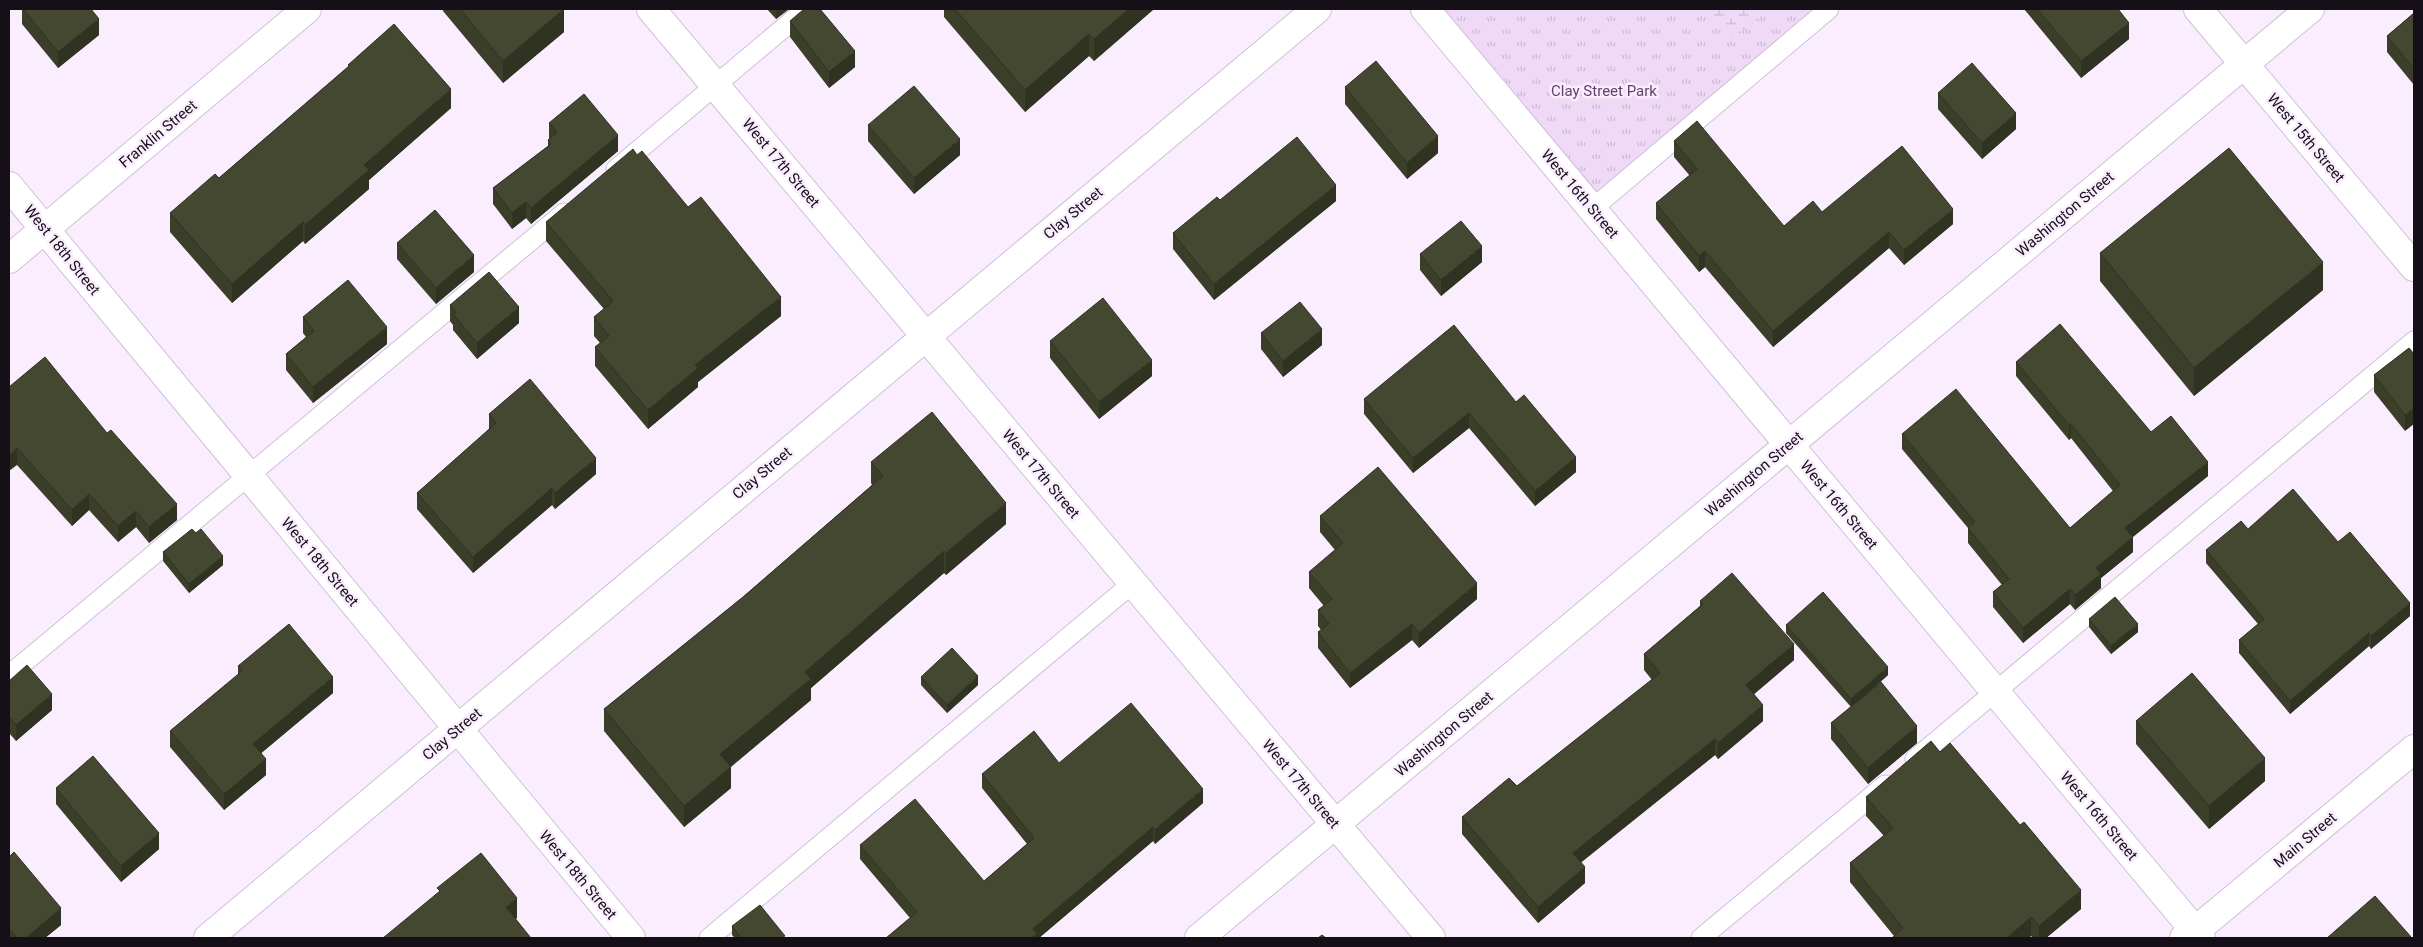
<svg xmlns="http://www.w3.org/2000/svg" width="2423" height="947" viewBox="0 0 2423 947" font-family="Roboto,sans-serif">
	<defs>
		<pattern id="grass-tufts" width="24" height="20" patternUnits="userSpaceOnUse" patternTransform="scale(1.25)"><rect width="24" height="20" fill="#efd9f7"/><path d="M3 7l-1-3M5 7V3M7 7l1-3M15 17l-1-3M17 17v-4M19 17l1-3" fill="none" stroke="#ccb9d3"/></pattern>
		<pattern id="wetland-marsh" width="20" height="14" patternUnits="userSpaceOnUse" patternTransform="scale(1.25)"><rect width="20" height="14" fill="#efd9f7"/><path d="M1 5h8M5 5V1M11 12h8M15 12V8" fill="none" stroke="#ccb9d3"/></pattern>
	</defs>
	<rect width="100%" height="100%" fill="#faeefe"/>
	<path fill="url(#grass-tufts)" d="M1425 9H1829L1592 209Z"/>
	<path fill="url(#wetland-marsh)" d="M1708 9H1770L1733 39Z"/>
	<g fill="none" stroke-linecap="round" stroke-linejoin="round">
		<defs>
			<g id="service">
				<path d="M616 169 806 9"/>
				<path d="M1592 209 1829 9"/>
				<path d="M9 675 564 213"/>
				<path d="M1915 759 2414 341"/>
				<path d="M709 938 1133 583"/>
				<path d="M1701 938 1885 785"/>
			</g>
			<g id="minor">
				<path d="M651 9 1431 938"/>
				<path d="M1425 9 2201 938"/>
				<path d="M2198 9 2414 267"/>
				<path d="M9 259 307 9"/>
				<path d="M208 938 1317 9"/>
				<path d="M1199 938 2310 9"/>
			</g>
			<g id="secondary">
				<path d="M9 186 631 938"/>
				<path d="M2184 938 2195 931 2414 749"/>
			</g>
		</defs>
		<use href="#service" stroke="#d1bfd7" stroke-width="21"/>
		<use href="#minor" stroke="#d1bfd7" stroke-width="30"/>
		<use href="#secondary" stroke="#d1bfd7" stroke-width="30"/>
		<use href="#service" stroke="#fff" stroke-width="19"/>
		<use href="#minor" stroke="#fff" stroke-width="28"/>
		<use href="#secondary" stroke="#fff" stroke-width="28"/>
	</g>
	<g fill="#3b3e29">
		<path d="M22 9H91L99 35 58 68 22 24Z"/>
		<path d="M443 9H564V32L503 83 443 11Z"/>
		<path d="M767 9H789L776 19Z"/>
		<path d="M944 9H1154L1094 61 1089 56 1025 112 944 17Z"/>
		<path d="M2024 9H2118L2129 39 2081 78Z"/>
		<path d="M2414 13V85L2387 52V36Z"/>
		<path d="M790 21 855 67 829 88 790 37Z"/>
		<path d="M348 65 451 108 369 180V189L305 244 303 241 232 303 170 232V213L219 178 348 67Z"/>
		<path d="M1345 87 1438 153 1407 179 1345 104Z"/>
		<path d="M1938 93 2016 129 1982 159 1938 109Z"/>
		<path d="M549 123 618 151 531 224 526 218 512 229 493 204V188L548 146V140L549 139Z"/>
		<path d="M868 125 960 155 914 194 868 141Z"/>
		<path d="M1674 141 1784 226 1822 212 1953 224 1904 265 1889 248 1773 347 1705 267 1699 272 1656 219V203L1690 176 1674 157Z"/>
		<path d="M637 155 688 207 781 316 698 382V387L648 429 595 366V347L600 343 594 336V317L604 309 546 241V222Z"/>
		<path d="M1220 200 1336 201 1214 300 1173 249V233Z"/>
		<path d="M397 243 474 272 436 304 397 259Z"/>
		<path d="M2100 253 2323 290 2194 396 2100 281Z"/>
		<path d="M1420 254 1482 262 1441 296 1420 270Z"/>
		<path d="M450 305 519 323 477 359 453 330V325L450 321Z"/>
		<path d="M303 317 387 344 313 403 286 370V354L306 337 303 333Z"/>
		<path d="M1261 333 1322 345 1283 377 1261 349Z"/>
		<path d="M1050 341 1152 376 1099 419 1050 358Z"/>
		<path d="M2409 348 2405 431 2374 392V375Z"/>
		<path d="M2016 362 2151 432 2208 476 2133 537V552L2101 578V588L2075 610 2070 604 2023 643 1993 607V592L2002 585 1968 543V528L1902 449V434L2070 528 2113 491 2071 438 2069 440 2016 376Z"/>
		<path d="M9 387 177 520 149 543 136 527 118 542 89 510 72 526 17 465Z"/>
		<path d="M1364 399 1516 402 1576 472 1535 506 1469 428 1413 473 1364 414Z"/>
		<path d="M489 414 596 474 555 509 552 505 473 573 417 509V493L489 430Z"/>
		<path d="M871 462 1006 524 946 575 944 573 811 688V700L731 767V788L684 827 604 731V709L743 597 872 485 871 483Z"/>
		<path d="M1320 516 1477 599 1419 648 1412 640 1350 688 1318 648V632L1321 630 1318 626V610L1324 606 1309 588V572L1335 550 1320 532Z"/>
		<path d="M196 533 223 565 189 593 163 561V552Z"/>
		<path d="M2338 542 2410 616 2371 649 2369 646 2290 714 2239 653V640L2258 624 2206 563V550Z"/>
		<path d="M1700 601 1794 660 1754 694 1763 721 1718 759 1715 755 1581 862 1585 883 1538 923 1462 834V817L1517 786 1652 680 1644 670V654L1700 606Z"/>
		<path d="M2089 619 2138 632 2111 654 2089 627Z"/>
		<path d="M1786 625 1888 675 1866 695 1917 743 1868 784 1831 739V723L1851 707 1786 633Z"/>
		<path d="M238 666 333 693 261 753 266 775 224 810 170 747V731L238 675Z"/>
		<path d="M921 677 978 685 947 713 921 685Z"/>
		<path d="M9 681 52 710 16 741 9 733Z"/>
		<path d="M2136 721 2265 781 2209 829 2136 744Z"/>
		<path d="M1940 752 2081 909 2046 938H2033L2031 936 2028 938H1892L1894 936 1850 882V863L1884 836 1866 816V797Z"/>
		<path d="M1059 763 1203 803 1155 844 1153 841 1039 938H886L910 918 860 859V845L984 881 1027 844 982 788V774Z"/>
		<path d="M56 788 159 849 121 882 56 804Z"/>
		<path d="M9 857 61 925 45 938H9Z"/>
		<path d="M732 926 781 938H735L732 935Z"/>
	</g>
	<g fill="#303222">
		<path d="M564 9V32L503 83V61Z"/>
		<path d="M776 9H789L776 19Z"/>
		<path d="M1129 9H1154L1094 61V39Z"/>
		<path d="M99 19V35L58 68V52Z"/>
		<path d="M2129 23V39L2081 78V61Z"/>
		<path d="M1089 34V56L1025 112V90Z"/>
		<path d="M855 51V67L829 88V72Z"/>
		<path d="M451 89V108L369 180V189L305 244V225L364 165Z"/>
		<path d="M2016 113V129L1982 159V143Z"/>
		<path d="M618 135V151L531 224V208Z"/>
		<path d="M1438 136V153L1407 179V163Z"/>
		<path d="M960 139V155L914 194V178Z"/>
		<path d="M1336 185V201L1214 300V284Z"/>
		<path d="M526 202V218L512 229V213Z"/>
		<path d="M1953 209V224L1904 265V250Z"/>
		<path d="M303 222V241L232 303V284Z"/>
		<path d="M1889 232V248L1773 347V331Z"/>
		<path d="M1482 246V262L1441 296V280Z"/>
		<path d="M1705 251V267L1699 272V256Z"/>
		<path d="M474 255V272L436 304V288Z"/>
		<path d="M2323 262V290L2194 396V368Z"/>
		<path d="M781 297V316L698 382V387L648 429V410L695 365Z"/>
		<path d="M519 307V323L477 359V343Z"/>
		<path d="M387 327V344L313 403V387Z"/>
		<path d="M1322 329V345L1283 377V361Z"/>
		<path d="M1152 360V376L1099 419V402Z"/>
		<path d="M2414 408V424L2405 431V415Z"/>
		<path d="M1469 413V428L1413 473V458Z"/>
		<path d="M2071 424V438L2069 440V425Z"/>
		<path d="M17 448V465L9 471V455Z"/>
		<path d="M1576 457V472L1535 506V491Z"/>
		<path d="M596 458V474L555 509V493Z"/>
		<path d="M2208 462V476L2125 543V528Z"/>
		<path d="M552 488V505L473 573V557Z"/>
		<path d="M89 494V510L72 526V510Z"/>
		<path d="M1006 503V524L946 575V553Z"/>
		<path d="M177 504V520L149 543V527Z"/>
		<path d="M136 511V527L118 542V526Z"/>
		<path d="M2133 537V552L2101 578V588L2075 610V595L2096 568Z"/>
		<path d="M944 551V573L811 688V700L720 775V754L805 672Z"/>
		<path d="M223 556V565L189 593V584Z"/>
		<path d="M1477 583V599L1419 648V633Z"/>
		<path d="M2070 589V604L2023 643V628Z"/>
		<path d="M2410 603V616L2371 649V636Z"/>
		<path d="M1412 624V640L1350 688V673Z"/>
		<path d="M2138 624V632L2111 654V646Z"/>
		<path d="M2369 633V646L2290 714V701Z"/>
		<path d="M1794 644V660L1746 701V685Z"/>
		<path d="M1888 667V675L1851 708V699Z"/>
		<path d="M978 676V685L947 713V705Z"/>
		<path d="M333 677V693L253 760V744Z"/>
		<path d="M52 694V710L16 741V725Z"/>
		<path d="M1763 705V721L1718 759V743Z"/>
		<path d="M1917 726V743L1868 784V768Z"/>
		<path d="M1715 739V755L1573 869V853Z"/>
		<path d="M2265 758V781L2209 829V806Z"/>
		<path d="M266 759V775L224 810V794Z"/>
		<path d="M731 767V788L684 827V806Z"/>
		<path d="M1203 789V803L1155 844V830Z"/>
		<path d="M1153 827V841L1039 938H1032L1033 929Z"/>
		<path d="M159 833V849L121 882V866Z"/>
		<path d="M1585 867V883L1538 923V907Z"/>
		<path d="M2081 890V909L2046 938H2039V926Z"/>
		<path d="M517 898V918L506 927V907Z"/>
		<path d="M61 908V925L45 938H26Z"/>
		<path d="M2031 917V936L2028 938H2007Z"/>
	</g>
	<g fill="#454830" stroke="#303222">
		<path d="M23 9H91L99 19 58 52Z"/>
		<path d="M460 9H564L503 61Z"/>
		<path d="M804 9H820L855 51 829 72 790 21Z"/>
		<path d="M955 9H1129L1094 39 1089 34 1025 90Z"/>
		<path d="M2037 9H2118L2129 23 2081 61Z"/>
		<path d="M2414 13V69L2387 36Z"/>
		<path d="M394 24 451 89 364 165 369 170 305 225 303 222 232 284 170 213 215 174 219 178 349 66 348 65Z"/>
		<path d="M1376 61 1438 136 1407 163 1345 87Z"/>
		<path d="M1972 63 2016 113 1982 143 1938 93Z"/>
		<path d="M914 86 960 139 914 178 868 125Z"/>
		<path d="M584 94 618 135 531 208 526 202 512 213 493 188 551 144 548 140 557 132 549 123Z"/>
		<path d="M1697 121 1784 226 1813 201 1822 212 1902 146 1953 209 1904 250 1889 232 1773 331 1705 251 1699 256 1656 203 1697 169 1674 141Z"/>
		<path d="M1297 137 1336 185 1214 284 1173 233 1217 197 1220 200Z"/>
		<path d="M2229 148 2323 262 2194 368 2100 253Z"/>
		<path d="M633 149 637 155 642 151 688 207 701 197 781 297 695 365 698 368 648 410 595 347 609 336 594 317 613 301 546 222Z"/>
		<path d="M435 210 474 255 436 288 397 243Z"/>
		<path d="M1461 221 1482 246 1441 280 1420 254Z"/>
		<path d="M489 272 519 307 477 343 453 314 456 312 450 305Z"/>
		<path d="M348 280 387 327 313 387 286 354 314 331 303 317Z"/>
		<path d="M1103 298 1152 360 1099 402 1050 341Z"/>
		<path d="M1300 302 1322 329 1283 361 1261 333Z"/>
		<path d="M2060 324 2151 432 2171 416 2208 462 2125 528 2133 537 2096 568 2101 574 2075 595 2070 589 2023 628 1993 592 2009 579 1968 528 1975 522 1902 434 1956 389 2070 528 2120 485 2071 424 2069 425 2016 362Z"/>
		<path d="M1454 325 1516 402 1524 395 1576 457 1535 491 1469 413 1413 458 1364 399Z"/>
		<path d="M2409 348 2414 354V408L2405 415 2374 375Z"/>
		<path d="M45 357 107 433 111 430 177 504 149 527 136 511 118 526 89 494 72 510 17 448 9 455V387Z"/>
		<path d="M530 379 596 458 555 493 552 488 473 557 417 493 496 423 489 414Z"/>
		<path d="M932 412 1006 503 946 553 944 551 805 672 811 679 720 754 731 767 684 806 604 709 743 597 883 476 871 462Z"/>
		<path d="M1378 467 1477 583 1419 633 1412 624 1350 673 1318 632 1329 624 1318 610 1332 599 1309 572 1343 543 1320 516Z"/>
		<path d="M2293 489 2338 542 2350 532 2410 603 2371 636 2369 633 2290 701 2239 640 2264 619 2206 550 2241 521 2248 529Z"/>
		<path d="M192 529 196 533 201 529 223 556 189 584 163 552Z"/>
		<path d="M1732 573 1794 644 1746 685 1763 705 1718 743 1715 739 1573 853 1585 867 1538 907 1462 817 1509 778 1517 786 1660 673 1644 654 1703 604 1700 601Z"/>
		<path d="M1823 592 1888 667 1851 699 1786 625Z"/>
		<path d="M2115 597 2138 624 2111 646 2089 619Z"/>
		<path d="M289 624 333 677 253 744 266 759 224 794 170 731 242 671 238 666Z"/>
		<path d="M952 648 978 676 947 705 921 677Z"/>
		<path d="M27 665 52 694 16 725 9 717V681Z"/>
		<path d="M2192 673 2265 758 2209 806 2136 721Z"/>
		<path d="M1881 682 1917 726 1868 768 1831 723Z"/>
		<path d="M1131 703 1203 789 1155 830 1153 827 1033 929 1037 934 1032 938H886L917 912 860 845 915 799 984 881 1034 838 982 774 1034 731 1059 763Z"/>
		<path d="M1931 741 1940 752 1950 743 2020 825 2024 822 2081 890 2039 926 2031 917 2007 938H1892L1903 928 1850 863 1893 828 1866 797Z"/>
		<path d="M93 756 159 833 121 866 56 788Z"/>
		<path d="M14 852 61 908 26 938H17L9 929V857Z"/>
		<path d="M481 853 517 898 506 907 531 938H383L440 891 437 888Z"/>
		<path d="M2375 896 2412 938H2327Z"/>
		<path d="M760 905 785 936 781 938H741L732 926Z"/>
		<path d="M1322 935 1326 938H1318Z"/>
	</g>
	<g text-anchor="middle" stroke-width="5" stroke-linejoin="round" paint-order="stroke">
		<g font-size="15" fill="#643f70" stroke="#faeefe">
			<text x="1604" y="96">Clay Street Park</text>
		</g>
		<g font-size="15" fill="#150f17" stroke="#faeefe">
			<text transform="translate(158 134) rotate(-40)" y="5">Franklin Street</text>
			<text transform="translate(2306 138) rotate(50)" y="5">West 15th Street</text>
			<text transform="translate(781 163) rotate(50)" y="5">West 17th Street</text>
			<text transform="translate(1580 194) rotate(50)" y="5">West 16th Street</text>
			<text transform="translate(1073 213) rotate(-40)" y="5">Clay Street</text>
			<text transform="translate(2065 214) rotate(-40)" y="5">Washington Street</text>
			<text transform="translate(62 250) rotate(51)" y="5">West 18th Street</text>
			<text transform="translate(762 473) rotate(-40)" y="5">Clay Street</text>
			<text transform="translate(1041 474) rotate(50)" y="5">West 17th Street</text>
			<text transform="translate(1754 474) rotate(-40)" y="5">Washington Street</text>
			<text transform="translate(1839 505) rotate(50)" y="5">West 16th Street</text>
			<text transform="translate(320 562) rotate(50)" y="5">West 18th Street</text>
			<text transform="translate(452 734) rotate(-40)" y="5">Clay Street</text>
			<text transform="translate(1444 734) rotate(-40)" y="5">Washington Street</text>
			<text transform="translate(1301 784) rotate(50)" y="5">West 17th Street</text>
			<text transform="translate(2099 816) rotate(50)" y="5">West 16th Street</text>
			<text transform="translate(2305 840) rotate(-40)" y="5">Main Street</text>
			<text transform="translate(578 875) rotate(50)" y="5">West 18th Street</text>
		</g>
	</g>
	<rect width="2423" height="947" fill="none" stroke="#150f17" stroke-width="20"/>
</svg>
